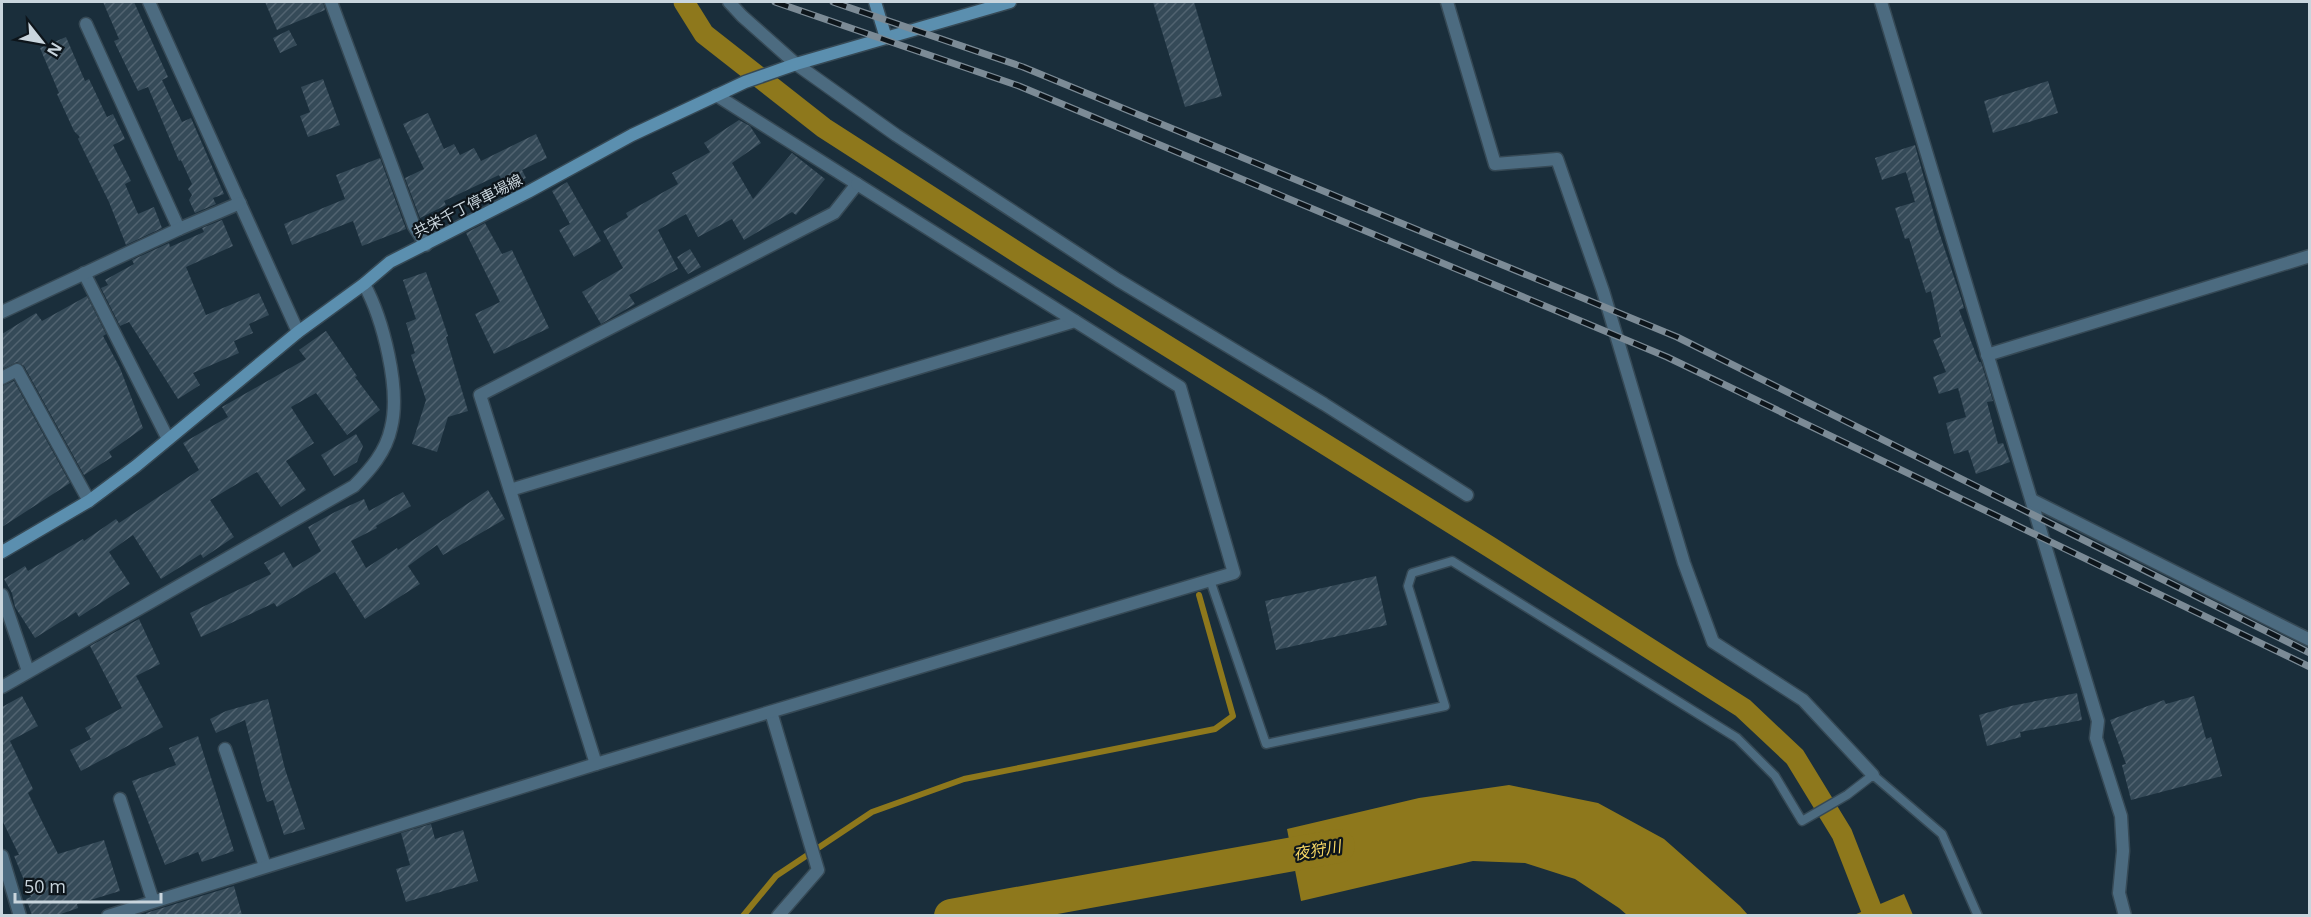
<svg xmlns="http://www.w3.org/2000/svg" width="2311" height="917" viewBox="0 0 2311 917" font-family="'Open Sans','Noto Sans JP',sans-serif">
	<defs>
		<pattern id="building-hatch" width="6" height="6" patternUnits="userSpaceOnUse" patternTransform="scale(1.5)"><rect width="6" height="6" fill="#354a58"/><path d="M-1 1l2-2M0 6l6-6M5 7l2-2" fill="none" stroke="#516370"/></pattern>
	</defs>
	<rect width="100%" height="100%" fill="#1a2e3b"/>
	<g fill="#8e781c">
		<path d="M1509 785 1598 803 1664 839 1740 906 1748 915H1627L1619 908 1575 879 1525 863 1473 861 1301 901 1287 829 1419 798Z"/>
		<path d="M1904 894 1913 915H1854Z"/>
	</g>
	<g fill="none" stroke-linecap="round" stroke-linejoin="round">
		<path stroke="#8e781c" stroke-width="6" d="M743 916 776 876 872 812 964 779 1215 729 1233 716 1199 595"/>
		<path stroke="#8e781c" stroke-width="21" d="M684 2 704 34 824 128 1034 263 1490 547 1743 708 1795 757 1842 834 1874 916"/>
		<path stroke="#8e781c" stroke-width="34" d="M951 916 1338 846"/>
	</g>
	<g fill="url(#building-hatch)">
		<path d="M103 2H134L168 77 162 80 182 122 191 118 224 194 213 198 216 204 195 213 189 200 192 195 188 189 192 184 181 160 179 161 148 87 138 91 114 41 119 39Z"/>
		<path d="M265 2H323L325 10 277 30Z"/>
		<path d="M1153 2H1194L1222 96 1185 107Z"/>
		<path d="M289 30 297 45 280 53 273 38Z"/>
		<path d="M66 37 85 81 89 79 107 117 113 114 125 139 113 145 131 181 125 184 138 214 154 207 162 228 126 245 109 202 78 139 80 137 74 131 57 94 59 93 40 48Z"/>
		<path d="M323 79 340 125 308 137 300 116 310 112 301 87Z"/>
		<path d="M2048 81 2058 113 1993 133 1984 101Z"/>
		<path d="M428 113 444 149 454 144 460 155 474 148 481 161 536 134 547 158 522 170 526 178 506 188 499 175 444 201 446 205 420 218 405 178 424 169 403 124Z"/>
		<path d="M739 120 750 126 761 143 732 163 753 199 792 153 825 179 796 215 792 212 744 240 732 219 698 237 686 214 658 230 678 269 629 295 635 304 601 324 582 292 623 268 603 231 628 217 626 213 678 184 672 173 710 152 704 143Z"/>
		<path d="M1915 145 1938 229 1962 301 1964 308 1959 310 1979 362H1981L1993 401 1987 402 1998 444 2003 443 2010 462 1976 474 1968 450 1954 454 1946 423 1966 417 1958 388 1939 394 1933 377 1946 372 1933 340 1941 337 1931 291 1926 293 1909 238 1905 239 1895 208 1915 202 1906 172 1882 180 1875 158Z"/>
		<path d="M380 158 406 229 362 246 353 221 292 245 284 224 345 199 336 175Z"/>
		<path d="M567 182 601 241 574 257 559 230 570 224 552 191Z"/>
		<path d="M222 220 233 246 186 267 206 315 259 293 269 315 249 324 253 333 234 341 239 353 193 373 200 385 178 399 129 322 120 326 101 288 108 285 105 280 134 264 132 260 169 243 170 247 204 232 202 228Z"/>
		<path d="M485 223 502 254 512 250 549 328 494 354 475 314 500 302 466 233Z"/>
		<path d="M690 249 701 267 688 274 677 257Z"/>
		<path d="M426 272 440 312 448 336 446 337 468 411 448 417 437 452 412 444 426 400 411 355 415 353 406 323 416 319 403 280Z"/>
		<path d="M87 296 106 334 103 336 120 368 143 428 109 452 112 457 84 475 24 366 17 362 2 369V334L36 313 42 321Z"/>
		<path d="M326 331 357 376 355 377 380 410 347 435 316 393 291 407 314 443 286 461 306 490 281 507 257 472 210 500 234 537 203 558 201 554 161 579 133 535 109 552 130 584 79 617 76 612 35 638 15 607 12 593 4 579 25 566 28 571 83 539 84 541 116 519 119 523 199 470 183 443 228 417 222 407 306 359 299 350Z"/>
		<path d="M14 381 70 483 2 527V386Z"/>
		<path d="M356 434 363 446 357 462 334 476 321 455Z"/>
		<path d="M488 490 505 519 443 555 437 545 408 566 420 584 365 619 335 572 277 607 274 603 201 637 190 613 271 574 264 563 284 552 293 568 321 551 308 527 335 512 364 499 369 511 403 492 411 506 376 526 377 528 351 541 366 568 397 548 398 550Z"/>
		<path d="M1376 576 1387 625 1276 650 1265 601Z"/>
		<path d="M139 619 160 664 136 676 163 727 81 771 70 750 91 739 85 728 122 708 90 646Z"/>
		<path d="M2077 693 2082 720 2020 732 2021 737 1987 746 1979 715 2011 706Z"/>
		<path d="M22 696 38 726 10 741 33 789 28 793 58 854 104 840 120 891 77 904 78 908 58 915H32L26 899 31 897 14 856 19 855 2 820V707Z"/>
		<path d="M2194 696 2206 739 2211 737 2222 776 2131 800 2122 765 2126 764 2110 720 2164 700 2166 704Z"/>
		<path d="M268 699 285 769 305 829 284 835 273 800 267 802 263 790 245 720 216 733 210 719 226 711Z"/>
		<path d="M198 736 234 851 202 862 198 852 165 865 132 781 176 765 169 748Z"/>
		<path d="M431 824 435 839 463 830 478 881 406 902 396 869 410 865 401 833Z"/>
		<path d="M234 886 242 915H146V913Z"/>
	</g>
	<g fill="none" stroke-linecap="round" stroke-linejoin="round">
		<defs>
			<path id="lane" d="M1210 580 1266 744 1445 706 1408 586 1412 573 1452 561 1737 738 1775 776 1802 821 1847 795 1873 775 1942 834 1978 916"/>
			<g id="street">
				<path d="M149 2 298 332"/>
				<path d="M331 2 414 226 426 245"/>
				<path d="M729 2 742 16 796 64 896 135 1118 280 1324 404 1467 495"/>
				<path d="M1447 2 1495 164 1557 159 1603 291 1684 563 1713 642 1803 700 1873 775"/>
				<path d="M1881 2 2098 721 2096 738 2121 816 2123 851 2119 893 2125 916"/>
				<path d="M86 24 179 229"/>
				<path d="M84 273 168 439"/>
				<path d="M2 312 179 229 240 203"/>
				<path d="M1987 355 2310 256"/>
				<path d="M2 378 17 370 89 501"/>
				<path d="M510 490 1075 321"/>
				<path d="M2032 500 2310 640"/>
				<path d="M2 595 28 671"/>
				<path d="M2 687 354 486C370 470 386 452 391 428 401 389 383 319 364 284"/>
				<path d="M771 712 818 870 778 916"/>
				<path d="M225 749 265 866"/>
				<path d="M596 764 480 395 834 213 857 184 716 95"/>
				<path d="M120 799 153 901"/>
				<path d="M2 856 20 916"/>
				<path d="M108 916 596 764 1234 573 1180 387 857 184"/>
			</g>
			<g id="secondary">
				<path d="M875 2 886 38"/>
				<path d="M2 552 89 501 136 466 298 332 364 284 390 262 528 192 632 135 745 82 796 64 1010 2"/>
			</g>
		</defs>
		<use href="#lane" stroke="#364955" stroke-width="11"/>
		<use href="#street" stroke="#364955" stroke-width="15"/>
		<use href="#secondary" stroke="#364955" stroke-width="15"/>
		<use href="#lane" stroke="#4c6b80" stroke-width="8"/>
		<use href="#street" stroke="#4c6b80" stroke-width="12"/>
		<use href="#secondary" stroke="#5b8faf" stroke-width="12"/>
		<defs>
			<g id="rail">
				<path d="M775 2 1019 86 1667 357 2310 667"/>
				<path d="M833 2 1023 67 1677 337 2310 653"/>
			</g>
		</defs>
		<use href="#rail" stroke="#7c8b96" stroke-width="7"/>
		<use href="#rail" stroke="#0d151b" stroke-width="4.5" stroke-dasharray="14" stroke-linecap="butt"/>
	</g>
	<g text-anchor="middle" stroke-width="4.5" stroke-linejoin="round" paint-order="stroke">
		<g font-size="15" fill="#c9d5dd" stroke="#0d151b">
			<text transform="translate(468 206) rotate(-27)" y="5">共栄千丁停車場線</text>
		</g>
		<g font-size="16" font-style="italic" fill="#f6d764" stroke="#0d151b">
			<text transform="translate(1317 850) rotate(-10)" y="6">夜狩川</text>
		</g>
	</g>
	<rect width="2311" height="917" fill="none" stroke="#c9d5dd" stroke-width="6"/>
	<g transform="translate(42 42) rotate(121)" stroke="#0d151b" stroke-width="4.5" paint-order="stroke">
	<path d="M0-4.5L10 22L0 15L-10 22Z" fill="#c9d5dd"/>
	<text y="-9" font-size="16" font-weight="bold" text-anchor="middle" fill="#c9d5dd">N</text>
	</g>
	<path d="M15 893v9h146v-9" fill="none" stroke="#c9d5dd" stroke-width="3"/>
	<text x="24" y="893" font-size="18" fill="#c9d5dd" stroke="#0d151b" stroke-width="4.5" paint-order="stroke">50 m</text>
</svg>
